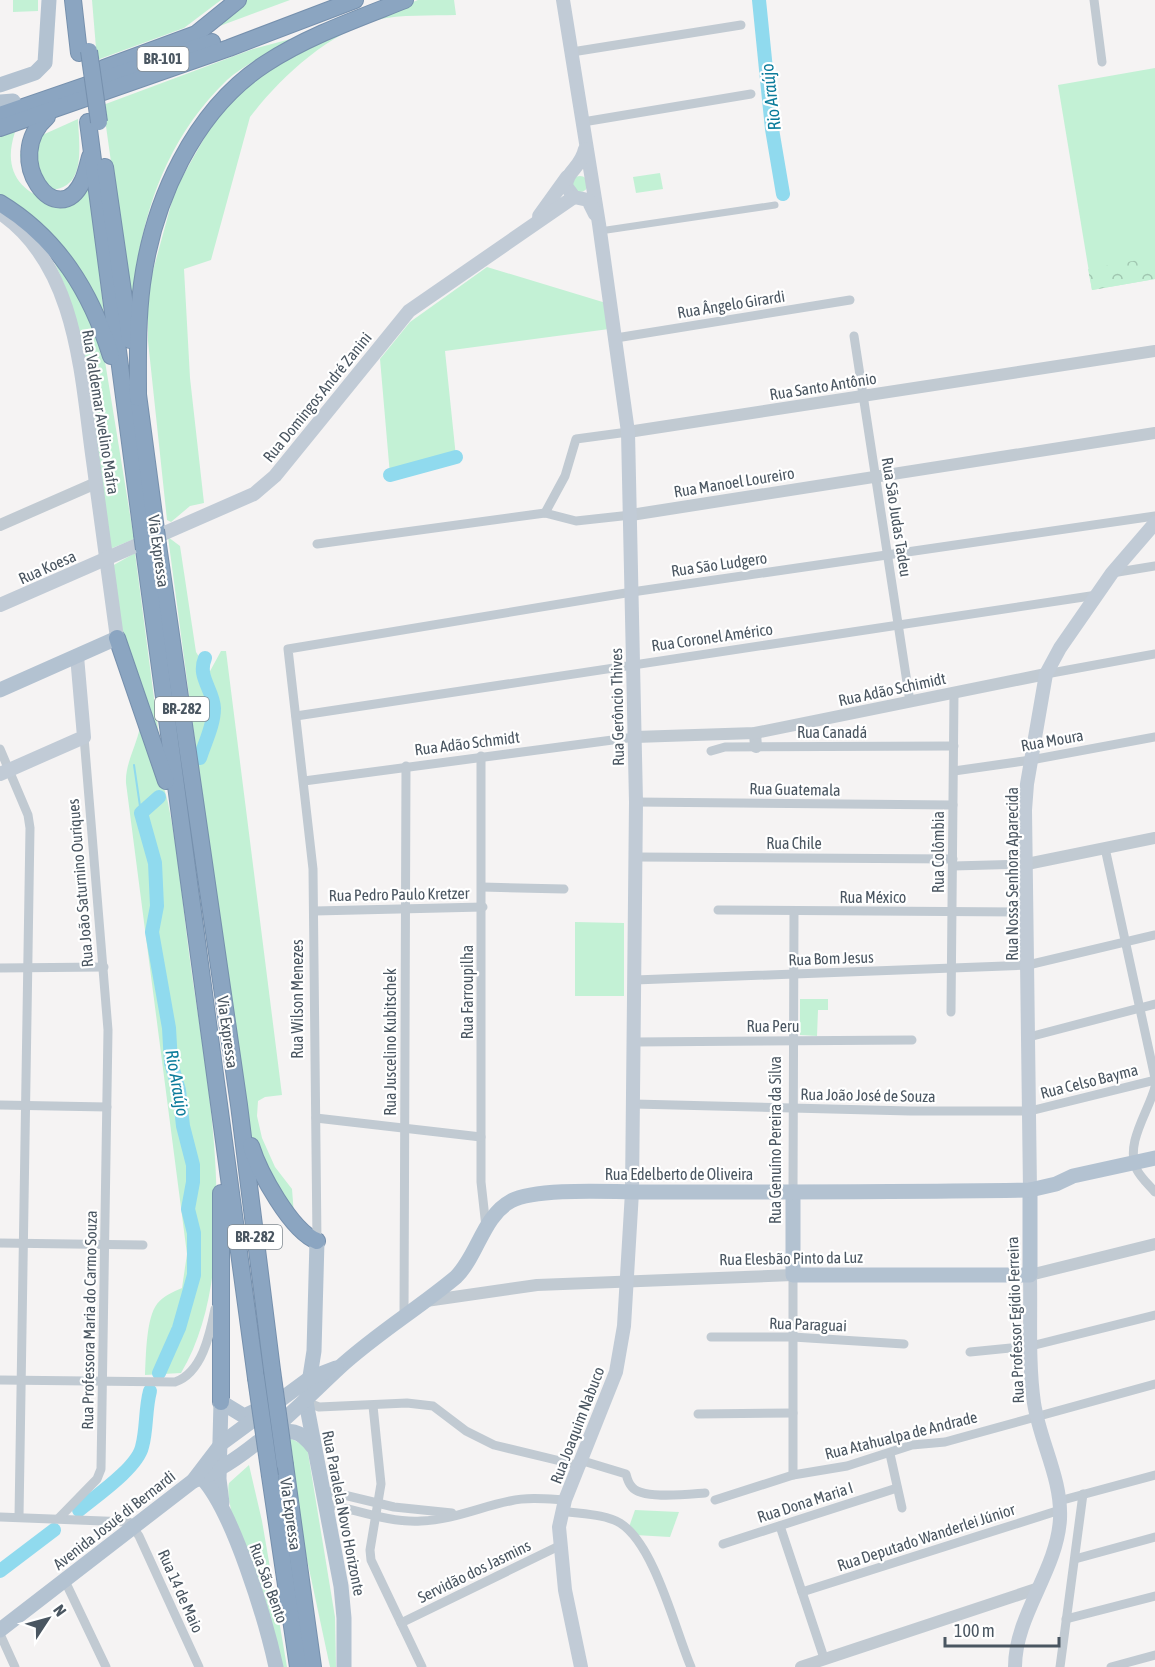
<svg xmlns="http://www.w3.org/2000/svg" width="1155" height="1667" viewBox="0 0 1155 1667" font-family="'Asap Condensed',sans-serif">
	<defs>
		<pattern id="forest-crowns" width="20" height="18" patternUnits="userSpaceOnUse" patternTransform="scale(1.5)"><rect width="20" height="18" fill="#c3f1d5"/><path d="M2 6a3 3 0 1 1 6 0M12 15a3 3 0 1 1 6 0" fill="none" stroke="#a0c6b0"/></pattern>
	</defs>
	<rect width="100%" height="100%" fill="#f5f3f3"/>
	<g fill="#c3f1d5">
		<path d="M13 0H38V11L13 12Z"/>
		<path d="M92 0H221L184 28 97 60Z"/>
		<path d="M245 0H290L209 30Z"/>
		<path d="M418 0H454L456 15C431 16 401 14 377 20 328 33 280 78 250 117L211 260 184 269 190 378 204 503 190 506 171 522 167 520 148 341V289L175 190 219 112 247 83 341 30Z"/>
		<path d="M298 37C277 49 245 64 227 80 163 142 141 218 131 304L103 105 253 49Z"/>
		<path d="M1155 68V279L1092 290 1058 85Z"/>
		<path d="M78 119C79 149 88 193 43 190L24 171 20 155 29 141Z"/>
		<path d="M15 132C3 168 17 192 54 202L88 172 105 323 84 276 0 197V136Z"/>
		<path d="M660 173 663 189 636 193 633 177Z"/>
		<circle cx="580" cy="184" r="8"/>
		<path d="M47 246 71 274 102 343 134 539 110 549 82 341 64 284Z"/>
		<path d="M487 267 606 303 609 329 445 351 456 457 390 475 380 359 410 322Z"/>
		<path d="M168 537 180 546 196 652 209 673 221 651H226L282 1095 265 1097 258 1101 257 1116 262 1138 275 1167 292 1189 294 1215 254 1149 246 1125Z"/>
		<path d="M135 553 159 736 125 653 112 566Z"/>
		<path d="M140 727C150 754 164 780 169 808 180 863 184 920 192 975 209 1090 243 1269 181 1373L145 1375C146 1357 146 1318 157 1304 163 1296 173 1292 182 1288L187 1254 126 783C125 764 136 747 140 727Z"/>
		<path d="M575 922 624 923V996H575Z"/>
		<path d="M800 999H828V1010H818L817 1036 800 1035Z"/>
		<path d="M286 1436 307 1447 335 1617 336 1667H330L305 1550Z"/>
		<path d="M249 1465 262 1521 287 1667H282C271 1635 222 1508 229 1483Z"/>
		<path d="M635 1510 679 1512 670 1537 635 1535 629 1527Z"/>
	</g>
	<path fill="url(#forest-crowns)" d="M1155 257V279L1092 290 1088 269Z"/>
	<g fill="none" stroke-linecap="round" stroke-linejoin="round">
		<path stroke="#90daee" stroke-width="2" d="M134 765 141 813"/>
		<g stroke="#90daee" stroke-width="14">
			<path d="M759 0 772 129 783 194"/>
			<path d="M390 475 456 457"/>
			<path d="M200 758C205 742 214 725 214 708 213 689 197 677 205 658"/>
			<path d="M159 797 141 813 155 863 157 906 152 932 169 1028 171 1063 179 1090 183 1126 193 1165V1182L188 1209 194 1233V1275L179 1328 159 1373"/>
			<path d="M79 1510C96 1496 137 1468 142 1447 147 1429 145 1410 150 1391"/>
			<path d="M0 1571 54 1530"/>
		</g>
		<defs>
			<g id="motorway">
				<path d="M73 0 79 53"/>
				<path d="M104 68 196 34 238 0"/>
				<path d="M0 115 212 42"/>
				<path d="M47 117C0 158 58 236 83 180 86 173 88 164 90 157"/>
				<path d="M88 122 142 534"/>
				<path d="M0 128 229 48 355 0"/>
				<path d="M105 167 130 340"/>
				<path d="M0 203C58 238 91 292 111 356"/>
				<path d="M137 387 156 530"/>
				<path d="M138 398C138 360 137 322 142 284 153 202 193 111 265 64 308 36 357 19 405 0"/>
				<path d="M158 545 239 1105 272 1370"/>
				<path d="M144 549 256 1378"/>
				<path d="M117 638 166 781"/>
				<path d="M251 1146C259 1172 291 1231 317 1241"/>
				<path d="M221 1193V1402"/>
				<path d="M285 1465 313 1667"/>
				<path d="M270 1476 298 1667"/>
			</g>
		</defs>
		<use href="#motorway" stroke="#7690ad" stroke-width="18"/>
		<path stroke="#c1cad2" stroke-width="7" d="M600 231 775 205"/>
		<g stroke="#c1cad2" stroke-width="9">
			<path d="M1094 0 1102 62"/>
			<path d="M572 52 741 25"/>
			<path d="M583 122 751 94"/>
			<path d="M854 336 910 702"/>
			<path d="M616 338 850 300"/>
			<path d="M545 513 565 476 576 439 628 432"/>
			<path d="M317 544 545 513 576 521 631 515"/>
			<path d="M1112 573 1155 566"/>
			<path d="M1046 674 1155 654"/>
			<path d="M296 716 1097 595"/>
			<path d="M0 749 28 815 30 828 19 1517"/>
			<path d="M711 751 725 747 954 746"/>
			<path d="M481 756V1182L486 1227"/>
			<path d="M954 771 1031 760 1155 737"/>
			<path d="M304 781 635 737"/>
			<path d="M636 802 953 805"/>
			<path d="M1105 848 1155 1078"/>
			<path d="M636 857 953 859"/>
			<path d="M953 866 1027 864"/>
			<path d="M482 887 564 889"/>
			<path d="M718 910 1028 912"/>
			<path d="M315 911 483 907"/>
			<path d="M0 968 104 967"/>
			<path d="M635 980 1028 965 1155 935"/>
			<path d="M951 1012 954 693"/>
			<path d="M1029 1037 1155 1004"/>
			<path d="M635 1042 912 1040"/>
			<path d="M1155 1087C1149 1111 1124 1144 1137 1170 1141 1178 1149 1185 1155 1192"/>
			<path d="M634 1104 910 1111H1030L1155 1080"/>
			<path d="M0 1105 107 1107"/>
			<path d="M316 1118 481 1137"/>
			<path d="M793 1192 794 912"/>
			<path d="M317 1241 313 869 288 649 632 592 1155 516"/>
			<path d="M0 1243 143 1245"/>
			<path d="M404 1319 406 766"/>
			<path d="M711 1337H793L904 1344"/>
			<path d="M970 1352 1031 1346 1155 1315"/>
			<path d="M0 1380 175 1382C202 1373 210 1334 215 1309"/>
			<path d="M306 1402 319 1407 407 1403 433 1406 466 1431 494 1445 581 1466"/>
			<path d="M373 1406 381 1484 370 1550 371 1560 422 1667"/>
			<path d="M698 1414 793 1413"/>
			<path d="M890 1454 902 1508"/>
			<path d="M583 1461 626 1474C627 1478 629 1484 632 1487 642 1500 690 1494 705 1493"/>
			<path d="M793 1475V1275"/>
			<path d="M323 1490 394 1507 452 1513"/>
			<path d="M715 1500 793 1475 847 1466 912 1445 945 1442 1155 1384"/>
			<path d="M1059 1501 1155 1475"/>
			<path d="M327 1504C357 1510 390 1523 421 1521 452 1520 480 1507 510 1501 528 1497 547 1499 565 1500"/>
			<path d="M562 1511C580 1514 605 1514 620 1523 655 1545 675 1630 691 1667"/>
			<path d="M0 1517 129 1522 139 1536 199 1667"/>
			<path d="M59 1518 97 1479 101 1469 108 1030 84 737"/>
			<path d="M780 1526 824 1658"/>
			<path d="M723 1544 897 1488"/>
			<path d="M1075 1559 1155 1537"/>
			<path d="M65 1581 106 1667"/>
			<path d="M802 1592 1060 1510"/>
			<path d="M1066 1619 1155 1596"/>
			<path d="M401 1623 559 1546"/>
			<path d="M0 1634 15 1667"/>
			<path d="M1060 1667 1083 1494"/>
			<path d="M1111 1667 1155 1655"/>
		</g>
		<g stroke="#c1cad2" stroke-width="12">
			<path d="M628 432 1155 351"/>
			<path d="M631 515 1155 433"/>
			<path d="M0 525 96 483"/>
			<path d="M755 733 756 747"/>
			<path d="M635 737 755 733 1046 674"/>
			<path d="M1027 864 1155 838"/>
			<path d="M1030 1275 1155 1244"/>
			<path d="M426 1301 537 1285 793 1275"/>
			<path d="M801 1667 1039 1588"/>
		</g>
		<g stroke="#c1cbd6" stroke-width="14">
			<path d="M563 0 599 224 628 432 636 802 632 1192 624 1326 616 1372 565 1500 559 1527 565 1590 581 1667"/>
			<path d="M585 149C581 168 567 170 566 186L574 197 588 200 595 214"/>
			<path d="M0 213C78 266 81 377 93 461 101 520 109 579 117 638"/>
			<path d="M539 216 567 177"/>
			<path d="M0 605 254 494 275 476 409 311 574 197"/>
			<path d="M0 774 84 737 77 656"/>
			<path d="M1030 1190 1025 810 1027 784 1046 674 1060 648 1112 573 1155 523"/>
			<path d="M1015 1667C1015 1615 1057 1571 1060 1519 1062 1479 1040 1442 1034 1403 1028 1361 1031 1317 1030 1275"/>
		</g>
		<g stroke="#b3c2d1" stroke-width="15">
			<path d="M0 85 35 73 45 63 49 0"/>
			<path d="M0 102 13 101"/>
			<path d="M0 690 117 638"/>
			<path d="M793 1192V1275H1030V1190"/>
			<path d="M317 1241 314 1351 306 1402 341 1586 344 1618V1667"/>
			<path d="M221 1402 244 1416 259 1409"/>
			<path d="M221 1402 219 1479 222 1503"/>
			<path d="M271 1439C289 1426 301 1431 313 1447"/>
			<path d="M202 1478C233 1511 266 1621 276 1667"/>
			<path d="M193 1481C244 1464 301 1403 340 1367 376 1334 419 1308 456 1277 478 1255 483 1216 511 1201 536 1187 616 1192 647 1192 775 1192 902 1192 1030 1190L1056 1184 1073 1176 1155 1158"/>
			<path d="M0 1630 193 1481 222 1443 310 1378 336 1368"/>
		</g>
		<use href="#motorway" stroke="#8ba5c1" stroke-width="16"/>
		<defs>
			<g id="motorway-bridge">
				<path d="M89 51 99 122"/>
				<path d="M156 530 158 545"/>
				<path d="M142 534 144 549"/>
				<path d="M272 1370 285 1465"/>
				<path d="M256 1378 270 1476"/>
			</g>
		</defs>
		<use href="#motorway-bridge" stroke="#7690ad" stroke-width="18" stroke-linecap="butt"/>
		<use href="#motorway-bridge" stroke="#8ba5c1" stroke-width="16"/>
	</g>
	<g text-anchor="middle" stroke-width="4.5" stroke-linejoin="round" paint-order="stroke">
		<g fill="#fff" stroke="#808990" stroke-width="1.5">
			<rect x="137.5" y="47" width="51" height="24" rx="4.5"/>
			<rect x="155" y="697" width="54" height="24" rx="4.5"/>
			<rect x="228" y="1225" width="54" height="24" rx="4.5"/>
		</g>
		<g font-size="15" font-weight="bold" fill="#4a5661">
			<text x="163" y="64">BR-101</text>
			<text x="182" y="714">BR-282</text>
			<text x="255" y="1242">BR-282</text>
		</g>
		<g font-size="16" fill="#4a5661" stroke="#fff">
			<text transform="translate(731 304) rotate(-9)" y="6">Rua Ângelo Girardi</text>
			<text transform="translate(823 386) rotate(-9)" y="6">Rua Santo Antônio</text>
			<text transform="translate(317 397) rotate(-51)" y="6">Rua Domingos André Zanini</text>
			<text transform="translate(101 412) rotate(81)" y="6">Rua Valdemar Avelino Mafra</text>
			<text transform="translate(734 482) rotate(-9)" y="6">Rua Manoel Loureiro</text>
			<text transform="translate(897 517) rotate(81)" y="6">Rua São Judas Tadeu</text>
			<text transform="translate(159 551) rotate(82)" y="6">Via Expressa</text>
			<text transform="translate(719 564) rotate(-8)" y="6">Rua São Ludgero</text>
			<text transform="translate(47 567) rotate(-24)" y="6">Rua Koesa</text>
			<text transform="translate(712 637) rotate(-8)" y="6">Rua Coronel Américo</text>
			<text transform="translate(892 689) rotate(-12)" y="6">Rua Adão Schimidt</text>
			<text transform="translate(617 707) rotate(-91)" y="6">Rua Gerôncio Thives</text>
			<text x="832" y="738">Rua Canadá</text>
			<text transform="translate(1052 740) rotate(-10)" y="6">Rua Moura</text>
			<text transform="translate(467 743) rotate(-7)" y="6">Rua Adão Schmidt</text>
			<text transform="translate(795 789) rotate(1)" y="6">Rua Guatemala</text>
			<text x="794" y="849">Rua Chile</text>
			<text transform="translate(938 852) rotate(-90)" y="6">Rua Colômbia</text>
			<text transform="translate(1012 874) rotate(-90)" y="6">Rua Nossa Senhora Aparecida</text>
			<text transform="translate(80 883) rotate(-95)" y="6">Rua João Saturnino Ouriques</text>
			<text transform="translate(399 894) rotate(-1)" y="6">Rua Pedro Paulo Kretzer</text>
			<text x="873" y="903">Rua México</text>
			<text transform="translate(831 958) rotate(-2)" y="6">Rua Bom Jesus</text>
			<text transform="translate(467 992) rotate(-90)" y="6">Rua Farroupilha</text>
			<text transform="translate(297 999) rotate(-90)" y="6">Rua Wilson Menezes</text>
			<text x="773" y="1032">Rua Peru</text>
			<text transform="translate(228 1032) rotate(82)" y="6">Via Expressa</text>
			<text transform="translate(390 1042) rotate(-90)" y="6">Rua Juscelino Kubitschek</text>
			<text transform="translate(1089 1081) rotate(-14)" y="6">Rua Celso Bayma</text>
			<text transform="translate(868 1095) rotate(1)" y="6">Rua João José de Souza</text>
			<text transform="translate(775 1140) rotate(-90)" y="6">Rua Genuíno Pereira da Silva</text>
			<text x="679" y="1180">Rua Edelberto de Oliveira</text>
			<text transform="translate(791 1258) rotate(-1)" y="6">Rua Elesbão Pinto da Luz</text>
			<text transform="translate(89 1320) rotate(-89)" y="6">Rua Professora Maria do Carmo Souza</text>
			<text transform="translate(1015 1320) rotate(-92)" y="6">Rua Professor Egídio Ferreira</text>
			<text transform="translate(808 1324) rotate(2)" y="6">Rua Paraguai</text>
			<text transform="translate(577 1425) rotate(-69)" y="6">Rua Joaquim Nabuco</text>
			<text transform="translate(901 1435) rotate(-14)" y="6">Rua Atahualpa de Andrade</text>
			<text transform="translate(805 1502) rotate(-18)" y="6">Rua Dona Maria I</text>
			<text transform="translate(344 1513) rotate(79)" y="6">Rua Paralela Novo Horizonte</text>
			<text transform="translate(291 1514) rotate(82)" y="6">Via Expressa</text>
			<text transform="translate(114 1520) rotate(-38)" y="6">Avenida Josué di Bernardi</text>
			<text transform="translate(926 1537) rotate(-18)" y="6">Rua Deputado Wanderlei Júnior</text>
			<text transform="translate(474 1571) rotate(-26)" y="6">Servidão dos Jasmins</text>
			<text transform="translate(269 1583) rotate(70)" y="6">Rua São Bento</text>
			<text transform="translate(181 1591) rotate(66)" y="6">Rua 14 de Maio</text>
		</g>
		<g font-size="18" font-style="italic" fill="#0c7c9b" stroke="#fff">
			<text transform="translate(771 97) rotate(-97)" y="6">Rio Araújo</text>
			<text transform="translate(177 1083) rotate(80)" y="6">Rio Araújo</text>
		</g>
	</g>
	<g transform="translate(48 1619) rotate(54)" stroke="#ffffff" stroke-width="4.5" paint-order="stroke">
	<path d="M0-4.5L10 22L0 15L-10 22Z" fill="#4a5661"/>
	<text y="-9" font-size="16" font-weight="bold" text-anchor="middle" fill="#4a5661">N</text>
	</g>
	<path d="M945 1637v9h114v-9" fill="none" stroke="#4a5661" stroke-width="3"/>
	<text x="954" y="1637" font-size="18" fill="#4a5661" stroke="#ffffff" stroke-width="4.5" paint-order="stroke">100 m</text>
</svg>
